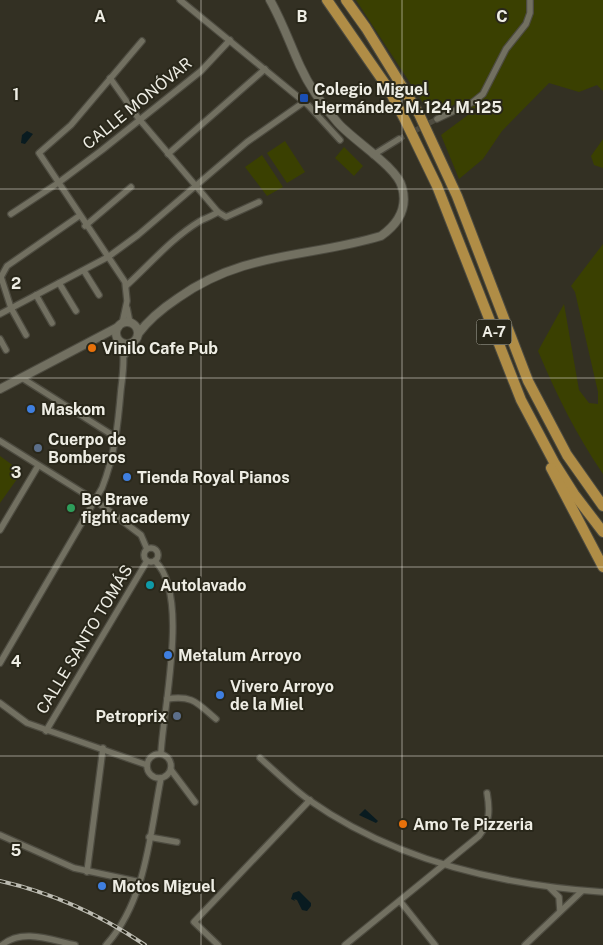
<svg xmlns="http://www.w3.org/2000/svg" width="603" height="945" viewBox="0 0 603 945" font-family="'Public Sans',sans-serif">
	<rect width="100%" height="100%" fill="#333023"/>
	<g fill="#3a4001">
		<path d="M356 0H603V91L597 85 579 92 549 83 502 131 483 159 459 179 441 135 476 109 458 103 431 115Z"/>
		<path d="M603 139V168L594 165 591 156Z"/>
		<path d="M285 141 305 172 287 183 267 153Z"/>
		<path d="M344 147 363 166 354 176 335 158Z"/>
		<path d="M262 155 283 187 267 196 245 167Z"/>
		<path d="M603 244V474C577 436 556 394 538 351L564 304 579 390 589 403 598 404V392L575 292 571 286Z"/>
		<path d="M0 456 22 472 0 503Z"/>
	</g>
	<g fill="#091b20">
		<path d="M27 131 33 134 25 144 21 143 22 135Z"/>
		<path d="M365 809 378 821 376 823 359 815Z"/>
		<path d="M299 891 311 903V906L307 911 302 910 297 900 294 899 295 901 291 899 293 893Z"/>
	</g>
	<g fill="none" stroke-linecap="round" stroke-linejoin="round">
		<path stroke="#4f4c40" stroke-width="5.5" stroke-dasharray="5.5 3" stroke-linecap="butt" d="M399 139 437 119"/>
		<defs>
			<g id="street">
				<path d="M180 0 308 105 340 140"/>
				<path d="M110 78 139 119 218 212 226 217 259 202"/>
				<path d="M437 119 473 102 483 94 506 49 526 24 530 13V0"/>
				<path d="M168 154 265 69"/>
				<path d="M373 155 399 139"/>
				<path d="M11 214 58 183 102 150 201 71 230 40"/>
				<path d="M85 226 131 187"/>
				<path d="M84 271 99 295"/>
				<path d="M59 283 76 311"/>
				<path d="M126 286C150 264 172 238 200 221 206 218 212 216 218 212"/>
				<path d="M36 295 52 323"/>
				<path d="M127 308 130 323"/>
				<path d="M0 314 108 257 138 235 247 142 304 102"/>
				<path d="M122 324 127 301 125 282 39 153 71 125 142 41"/>
				<path d="M26 335 11 308 1 277 7 266 79 216"/>
				<path d="M0 339 6 350"/>
				<path d="M125 355 131 344"/>
				<path d="M22 378 117 438"/>
				<path d="M0 441 96 501 141 535 147 549"/>
				<path d="M0 530 38 466"/>
				<circle cx="151" cy="555" r="7"/>
				<path d="M155 561C190 594 163 708 161 753"/>
				<path d="M0 663 102 488C115 455 118 424 121 389 123 374 125 358 122 343"/>
				<path d="M167 699C193 695 197 703 216 719"/>
				<path d="M0 703 27 723 147 765"/>
				<path d="M46 731 147 561"/>
				<circle cx="159" cy="766" r="12"/>
				<path d="M260 758C276 772 292 788 309 800 394 860 501 885 603 892"/>
				<path d="M171 770 195 802"/>
				<path d="M0 835 74 868 140 882"/>
				<path d="M149 837 177 842"/>
				<path d="M87 872 103 748"/>
				<path d="M549 887 559 897 560 911"/>
				<path d="M400 901 435 945"/>
				<path d="M2 945C22 928 51 940 75 945"/>
				<path d="M106 945C146 901 150 834 161 778"/>
				<path d="M218 945 194 922 310 800"/>
				<path d="M345 945 479 836C490 822 490 810 487 793"/>
				<path d="M525 945 582 891"/>
			</g>
			<g id="secondary">
				<circle cx="127" cy="333" r="11"/>
				<path d="M138 334C149 319 163 308 178 298 244 251 308 258 381 236 398 224 408 208 402 187 397 167 354 141 338 123 324 107 309 86 300 66 290 44 282 21 270 0"/>
				<path d="M0 389 118 327"/>
			</g>
			<g id="highway">
				<path d="M327 0 388 88 405 120 437 186 521 400 555 464 574 494 603 532"/>
				<path d="M346 0 366 28 419 114 457 196 528 381 567 455 603 506"/>
				<path d="M551 468 603 567"/>
			</g>
		</defs>
		<use href="#street" stroke="#4d4b40" stroke-width="8"/>
		<use href="#secondary" stroke="#4d4b40" stroke-width="10"/>
		<use href="#highway" stroke="#4d4b40" stroke-width="12"/>
		<use href="#street" stroke="#727061" stroke-width="5.5"/>
		<use href="#secondary" stroke="#727061" stroke-width="8"/>
		<use href="#highway" stroke="#b08d46" stroke-width="10"/>
		<defs>
			<path id="rail" d="M0 881C53 893 99 914 145 945"/>
		</defs>
		<use href="#rail" stroke="#bcbbb1" stroke-width="4"/>
		<use href="#rail" stroke="#29271a" stroke-width="2" stroke-dasharray="5.5" stroke-linecap="butt"/>
	</g>
	<path fill="none" stroke="#eeede4" stroke-width="1" stroke-opacity="0.55" d="M201 0V945M402 0V945M0 189H603M0 378H603M0 567H603M0 756H603"/>
	<rect fill="#1a4fb4" stroke="#29271a" stroke-width="2" x="299" y="93" width="10" height="10" rx="2.5"/>
	<g fill="#e8710a" stroke="#29271a" stroke-width="2">
		<circle cx="92" cy="348" r="5"/>
		<circle cx="403" cy="824" r="5"/>
	</g>
	<g fill="#3f7fe0" stroke="#29271a" stroke-width="2">
		<circle cx="31" cy="409" r="5"/>
		<circle cx="127" cy="477" r="5"/>
		<circle cx="168" cy="655" r="5"/>
		<circle cx="220" cy="695" r="5"/>
		<circle cx="102" cy="886" r="5"/>
	</g>
	<g fill="#5c6f8a" stroke="#29271a" stroke-width="2">
		<circle cx="38" cy="448" r="5"/>
		<circle cx="177" cy="716" r="5"/>
	</g>
	<circle fill="#2e9e5b" stroke="#29271a" stroke-width="2" cx="71" cy="508" r="5"/>
	<circle fill="#0f9aa8" stroke="#29271a" stroke-width="2" cx="150" cy="585" r="5"/>
	<g text-anchor="middle" stroke-width="4" stroke-linejoin="round" paint-order="stroke">
		<rect fill="#29271a" stroke="#b3b2a7" stroke-width="1" x="476.5" y="319.5" width="35" height="25" rx="4"/>
		<g font-size="15" font-weight="bold" fill="#eeede4">
			<text x="494" y="337">A-7</text>
		</g>
		<g font-size="16" font-weight="bold" fill="#eeede4" stroke="#29271a" text-anchor="start">
			<text x="314" y="95">Colegio Miguel<tspan x="314" dy="18">Hermández M.124 M.125</tspan></text>
			<text x="102" y="354">Vinilo Cafe Pub</text>
			<text x="41" y="415">Maskom</text>
			<text x="48" y="445">Cuerpo de<tspan x="48" dy="18">Bomberos</tspan></text>
			<text x="137" y="483">Tienda Royal Pianos</text>
			<text x="81" y="505">Be Brave<tspan x="81" dy="18">fight academy</tspan></text>
			<text x="160" y="591">Autolavado</text>
			<text x="178" y="661">Metalum Arroyo</text>
			<text x="230" y="692">Vivero Arroyo<tspan x="230" dy="18">de la Miel</tspan></text>
			<text x="167" y="722" text-anchor="end">Petroprix</text>
			<text x="413" y="830">Amo Te Pizzeria</text>
			<text x="112" y="892">Motos Miguel</text>
		</g>
		<g font-size="16" fill="#eeede4" stroke="#29271a">
			<text transform="translate(137 103) rotate(-39)" y="6">CALLE MONÓVAR</text>
			<text transform="translate(84 639) rotate(-59)" y="6">CALLE SANTO TOMÁS</text>
		</g>
	</g>
	<g font-size="16" text-anchor="middle" font-weight="bold" fill="#eeede4" stroke="#29271a" stroke-width="4" stroke-linejoin="round" paint-order="stroke">
		<text x="100" y="22">A</text>
		<text x="302" y="22">B</text>
		<text x="502" y="22">C</text>
		<text x="16" y="100">1</text>
		<text x="16" y="289">2</text>
		<text x="16" y="478">3</text>
		<text x="16" y="667">4</text>
		<text x="16" y="856">5</text>
	</g>
</svg>
